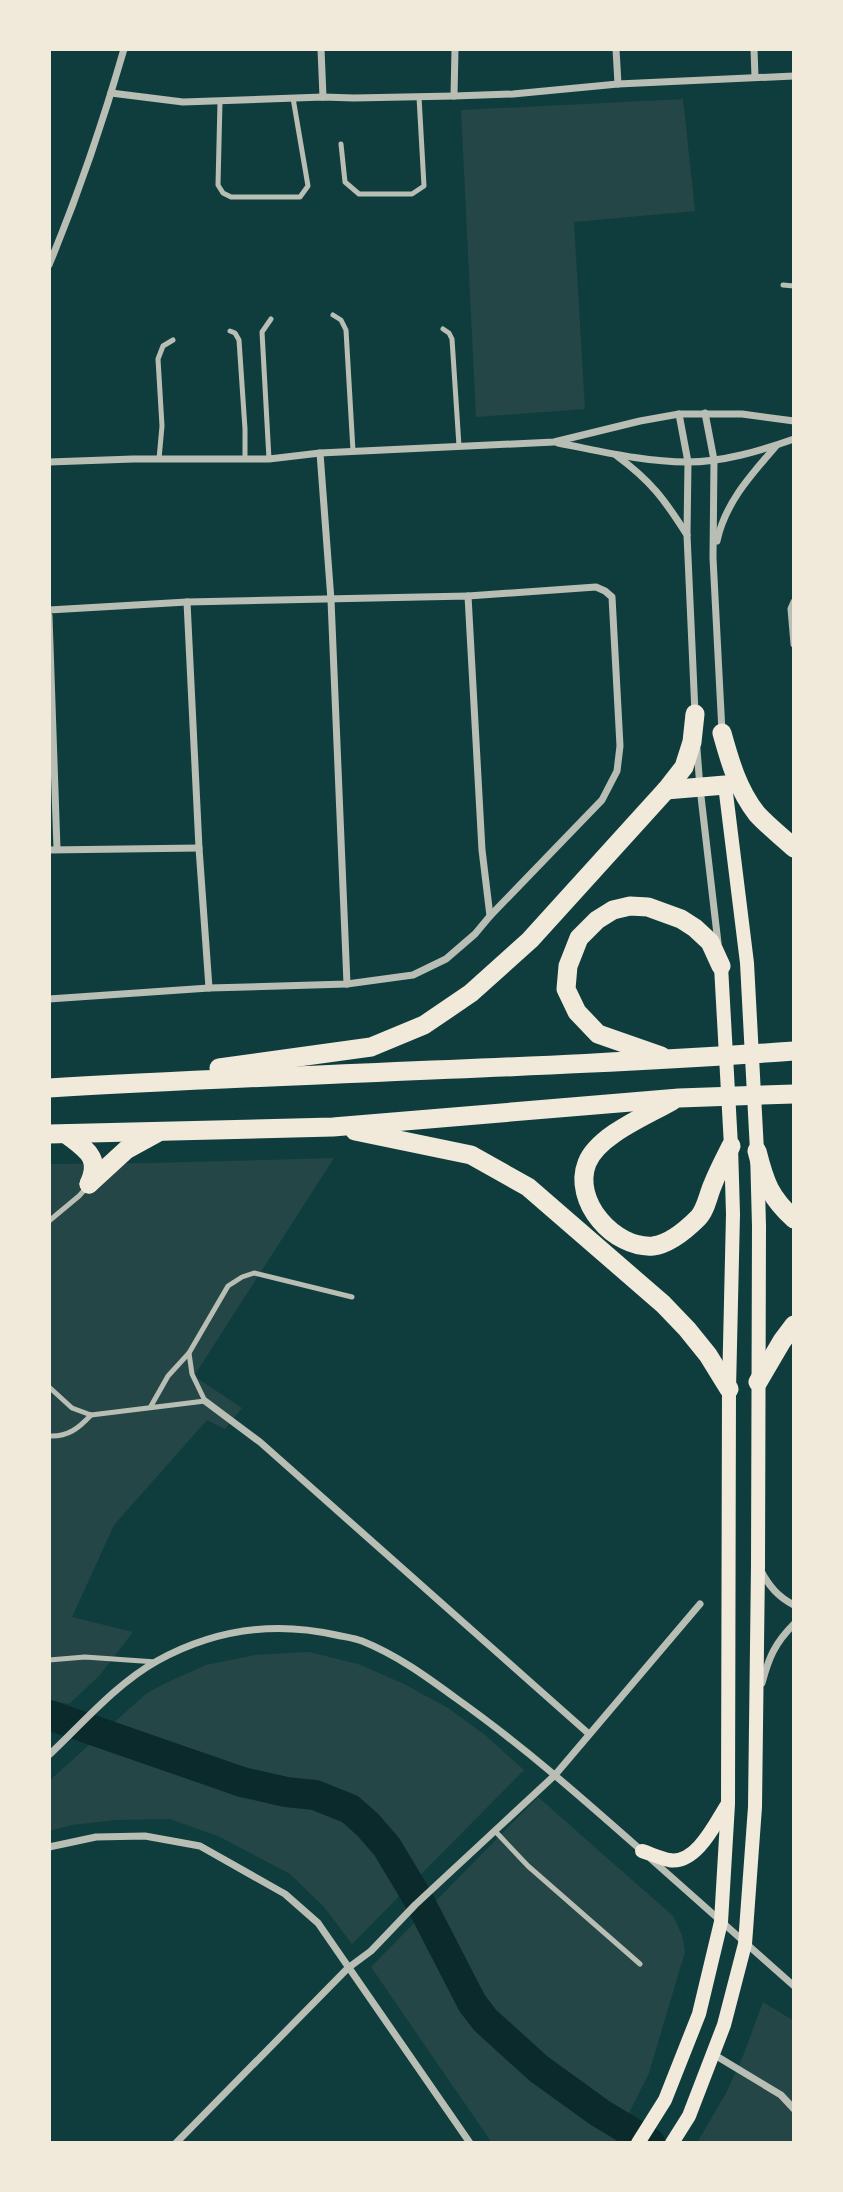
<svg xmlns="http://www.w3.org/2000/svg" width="843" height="2192" viewBox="0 0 843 2192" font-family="Karla,sans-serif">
	<rect width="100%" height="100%" fill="#0f3d3e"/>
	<g fill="#244646">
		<path d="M683 99 695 211 574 222 585 409 476 417 461 110Z"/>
		<path d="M334 1158 194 1376 242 1408 225 1429 207 1420 114 1525 72 1617 133 1632 99 1676 69 1704 49 1700V1164L151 1163Z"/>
		<path d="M309 1652 358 1664 404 1684 448 1708 485 1735 524 1770 352 1944 324 1907 290 1874 220 1837 170 1819 115 1820 72 1825 49 1831V1781L147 1693 168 1682 206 1665 255 1655Z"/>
		<path d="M538 1797 673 1916 682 1935 685 1952 649 2073 614 2143H492L371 1967Z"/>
		<path d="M763 2002 794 2021V2143H697L726 2093 743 2056Z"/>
	</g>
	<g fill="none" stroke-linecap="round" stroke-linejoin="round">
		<path stroke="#0a2a2b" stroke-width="30" d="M49 1715 242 1782 286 1792 315 1795 350 1809 368 1825 387 1847 420 1902 472 2003 485 2020 539 2069 600 2113 650 2143"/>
		<g stroke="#b8beb3" stroke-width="5">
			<path d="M220 102 218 185 223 193 231 197H300L308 186 293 98"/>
			<path d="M341 144 345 182 359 194H412L424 186 419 97"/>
			<path d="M783 285 794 286"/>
			<path d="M333 315 341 320 346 330 353 451"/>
			<path d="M443 329 449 333 452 339 459 446"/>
			<path d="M230 331 235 333 239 340 245 429V459"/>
			<path d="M159 459 162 426 158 359 163 346 173 340"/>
			<path d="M269 459 262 332 271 319"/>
			<path d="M49 1221 79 1196 88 1186"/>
			<path d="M49 1387 72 1408 91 1415 205 1401 192 1374 189 1353 228 1286 242 1277 254 1273 352 1297"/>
			<path d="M151 1406 168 1376 189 1353"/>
			<path d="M49 1436C68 1437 79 1428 91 1415"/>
			<path d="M49 1660 85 1657 156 1662"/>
			<path d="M495 1831 528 1866 640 1964"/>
		</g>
		<g stroke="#b8beb3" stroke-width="7">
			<path d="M321 49 323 97"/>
			<path d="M616 49 618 84"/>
			<path d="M754 49 755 77"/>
			<path d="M111 93 183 102 323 97 354 98 454 96 513 94 618 84 794 76"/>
			<path d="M454 96 455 49"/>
			<path d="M49 265C78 195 103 122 124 49"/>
			<path d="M705 413 714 460 713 558 722 732"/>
			<path d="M679 414 688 462 687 535 695 713"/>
			<path d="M558 443C600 451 644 462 687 462 723 462 760 451 794 439"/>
			<path d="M320 453 331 600 347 984"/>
			<path d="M617 456C651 481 665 500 687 535"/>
			<path d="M49 462 133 459H269L320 453 554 442 640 421 679 414H742L794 421"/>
			<path d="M717 541C725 503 751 475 776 446"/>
			<path d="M468 596 596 587 605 591 612 597 620 746 617 771 602 800 490 916"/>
			<path d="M187 602 199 848 209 988"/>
			<path d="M794 602 791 609 794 644"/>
			<path d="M49 610 187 602 468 596 482 850 490 916 475 934 446 959 413 975 347 984 209 988 49 999"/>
			<path d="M49 616 57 849"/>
			<path d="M697 749 700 788 718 943"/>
			<path d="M49 850 199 848"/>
			<path d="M205 1401 260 1442 589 1734"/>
			<path d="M761 1571C769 1586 778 1597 794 1605"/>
			<path d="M762 1683C769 1657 775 1643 794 1624"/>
			<path d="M49 1755C83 1723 116 1684 157 1661 213 1630 274 1621 336 1635 345 1637 354 1638 362 1641 397 1655 427 1677 457 1699 522 1745 582 1798 642 1851"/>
			<path d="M49 1847 96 1837 145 1836 200 1846 285 1894 318 1923 470 2143"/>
			<path d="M651 1859 794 1986"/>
			<path d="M713 2054 781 2095 794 2109"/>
			<path d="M176 2143 348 1968 371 1951 415 1905 555 1775 700 1604"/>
		</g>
		<g stroke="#f1e9da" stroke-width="14">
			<path d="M642 1851C651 1854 660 1858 669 1860 696 1865 715 1824 727 1805"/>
			<path d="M638 2143 665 2100 699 2014 721 1922 728 1804 729 1389 733 1214 731 1146 721 966"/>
			<path d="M672 2143 689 2116 724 2025 745 1944 755 1807 758 1566 759 1226 757 1151 747 963 725 785"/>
		</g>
		<g stroke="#f1e9da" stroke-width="19">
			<path d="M722 733C730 762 738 790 757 814 768 826 782 837 794 848"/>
			<path d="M666 790 725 785"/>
			<path d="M661 1056 598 1034 577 1012 566 989 568 966 579 938 597 920 613 910 630 906 648 907 681 919 695 928 710 942 721 966"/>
			<path d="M219 1068 371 1047 424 1025 471 993 530 940 666 790 684 767 692 742 695 714"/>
			<path d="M49 1088C297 1073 546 1069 794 1051"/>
			<path d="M672 1101C648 1115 598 1135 587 1163 572 1201 614 1249 653 1246 670 1244 687 1229 698 1218 706 1210 708 1195 713 1184 718 1171 725 1158 731 1146"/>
			<path d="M355 1131 471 1155 528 1187 663 1304 687 1329 708 1355 729 1389"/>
			<path d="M49 1134 333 1127 679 1098 794 1094"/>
			<path d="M66 1134C85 1149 102 1157 89 1184"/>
			<path d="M757 1151C765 1183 770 1197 794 1219"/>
			<path d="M89 1184 126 1150 157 1133"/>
			<path d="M758 1382 782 1341 794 1325"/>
		</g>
	</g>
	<rect width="843" height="2192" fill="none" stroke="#f1e9da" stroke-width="102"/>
</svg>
